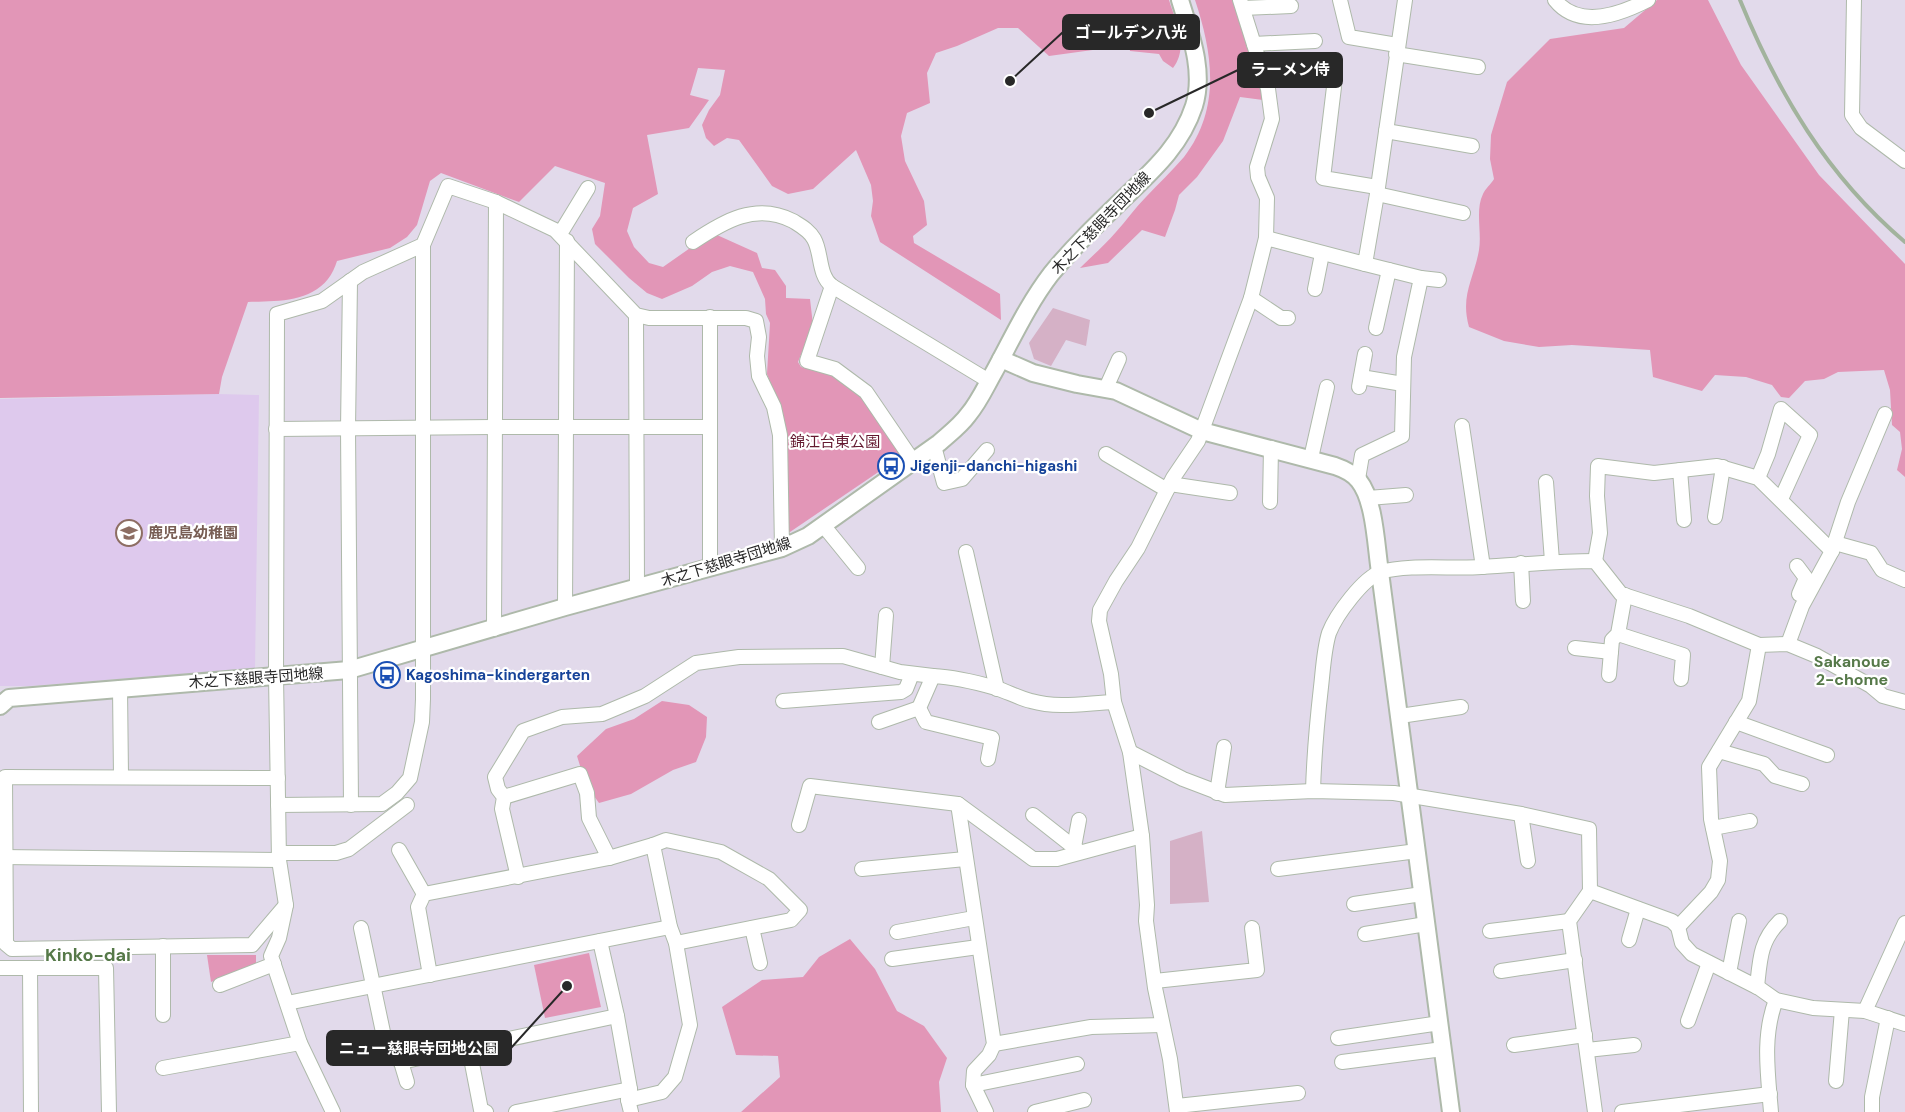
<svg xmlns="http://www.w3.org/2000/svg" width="1905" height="1112" viewBox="0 0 1905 1112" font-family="'DM Sans','Noto Sans JP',sans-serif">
	<rect width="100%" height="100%" fill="#e2daeb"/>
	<path fill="#dec9ed" d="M219 394 259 395 255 668 30 686H0V399Z"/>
	<g fill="#e296b7">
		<path d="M0 0H1169C1176 23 1189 47 1173 68L1163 61 1159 54 1130 51 1129 45 1049 56 1018 28H998L957 46 936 53 927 73 930 103 907 113 901 136 905 161 924 201 927 225 913 236 914 243 1000 294 1001 320 880 242 871 216 873 201 871 185 856 150 813 189 788 194 772 186 739 140 727 138 714 146 706 138 702 125 709 110 720 95 725 70 698 68 690 95 709 100 689 128 647 135 658 194 633 208 627 231 634 247 649 263 663 267 693 246 717 235 757 253 762 268 775 270 786 286V298L810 299 813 325 798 362 801 367 833 374 863 396 902 456 790 532 787 531 785 422 767 374 770 323 766 314 765 299 753 272 730 266 712 272 692 286 662 299 647 293 629 278 595 244 592 229 600 216 605 183 555 166 519 202 441 173 430 181 417 225 407 237 390 248 337 261C335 267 332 274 328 279 309 303 275 301 248 302L222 377 219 394 0 398Z"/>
		<path d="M1195 0H1235L1260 74 1263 100 1240 97 1223 141 1197 177 1179 195 1175 210 1165 237 1142 230 1108 263 1080 268C1092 256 1105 245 1116 232 1126 221 1135 208 1146 197 1158 184 1172 171 1184 157 1221 109 1213 54 1195 0Z"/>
		<path d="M1657 0H1708L1741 65 1819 175 1905 264V477L1897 470 1902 449 1900 432 1892 425 1890 390 1884 370 1838 372 1824 379 1805 381 1789 398 1781 397 1772 385 1746 377 1715 375 1702 391 1653 377 1650 350 1572 345 1539 347 1504 341 1469 327C1460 295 1474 279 1479 250 1482 232 1475 210 1483 194 1485 189 1491 184 1494 179L1490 159 1491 135 1507 82 1550 39 1624 28Z"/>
		<path d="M662 701 689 705 707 717 706 737 696 762 673 770 631 794 599 803 586 785 577 756 606 729 634 719Z"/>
		<path d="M850 939 875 969 897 1011 924 1026 947 1058 939 1082 941 1112H741L780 1077 778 1056 736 1055 722 1007 762 980 803 977 819 957Z"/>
		<path d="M589 953 601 1007 545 1018 534 965Z"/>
		<path d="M207 955H256V963L211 982Z"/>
	</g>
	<g fill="#d5b1c6">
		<path d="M1053 308 1090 320 1086 346 1066 340 1051 366 1034 359 1029 343Z"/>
		<path d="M1202 831 1209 902 1170 904V841Z"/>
	</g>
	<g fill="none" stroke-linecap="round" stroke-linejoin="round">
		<defs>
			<g id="minor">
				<path d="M1240 0 1268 89 1272 119 1257 167 1258 177 1267 198 1266 238"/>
				<path d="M1340 0 1349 37 1397 45"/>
				<path d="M1555 0C1579 30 1621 14 1648 0"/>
				<path d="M1854 0 1852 115 1861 128 1905 161"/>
				<path d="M1243 8 1291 6"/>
				<path d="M1254 44 1315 41"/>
				<path d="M1396 54 1478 67"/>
				<path d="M1263 73 1292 66"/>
				<path d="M1334 87 1323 178 1377 187"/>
				<path d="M1386 131 1472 146"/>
				<path d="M1377 194 1463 213"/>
				<path d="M560 234 588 188"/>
				<path d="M693 242C724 221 756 202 793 221 801 226 809 230 814 239 822 253 818 275 832 286L989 381"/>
				<path d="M1421 278 1439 280"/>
				<path d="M350 281 348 429 351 805"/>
				<path d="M832 286 807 361 835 369 866 392 913 461"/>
				<path d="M1315 289 1322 254"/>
				<path d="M1251 298 1281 318H1288"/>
				<path d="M636 315 637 588"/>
				<path d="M710 317V567"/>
				<path d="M1376 328 1389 270"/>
				<path d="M1361 377 1403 384"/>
				<path d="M1359 387 1365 354"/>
				<path d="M1106 388 1119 359"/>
				<path d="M1462 426 1483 567"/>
				<path d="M276 429 493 427H709"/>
				<path d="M934 446 944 483 962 479 987 450"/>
				<path d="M1106 454 1167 490"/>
				<path d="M1311 458 1327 387"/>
				<path d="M1680 470 1684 520"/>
				<path d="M1758 478 1768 454 1781 409 1810 435 1781 499"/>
				<path d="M1358 479 1362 455 1402 436 1404 357 1421 278 1365 264"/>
				<path d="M1546 482 1552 561"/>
				<path d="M1170 484 1230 493"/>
				<path d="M1368 498 1406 495"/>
				<path d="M1270 502 1271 448"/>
				<path d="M1715 517 1723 467"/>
				<path d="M823 525 858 568"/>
				<path d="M1835 543 1871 553 1882 570 1905 580"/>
				<path d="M966 552 997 689"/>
				<path d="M1595 561 1600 533 1597 496 1598 466 1654 473 1717 466 1758 478 1832 551"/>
				<path d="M1521 563 1523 601"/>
				<path d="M1797 566 1806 578 1799 594"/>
				<path d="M565 607 567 241"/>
				<path d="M494 629 496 202"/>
				<path d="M1618 634 1683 655 1681 679"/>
				<path d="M1788 644 1802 606 1832 551 1848 502 1885 414"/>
				<path d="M1575 648 1611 652"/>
				<path d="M882 667 886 615"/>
				<path d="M1609 675 1612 640 1618 634 1625 595"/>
				<path d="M120 688 121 776"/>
				<path d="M783 701 901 692 906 689 912 674"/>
				<path d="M1400 716 1461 707"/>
				<path d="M879 722 919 708"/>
				<path d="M1736 722 1827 755"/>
				<path d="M1719 751 1764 764 1775 776 1802 784"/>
				<path d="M1130 752 1183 779 1225 795 1313 791 1394 793 1521 814 1589 829 1590 891 1672 921 1678 927 1682 943 1692 954 1759 988 1776 1000 1813 1008 1865 1011 1905 1024"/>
				<path d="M988 759 992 738 926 722 919 708 933 676C954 677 975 682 996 688 1008 692 1019 698 1031 701 1059 709 1086 703 1114 702"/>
				<path d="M278 778 5 777 6 944 12 949 252 945 286 905"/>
				<path d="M1313 791C1314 756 1317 722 1321 687 1323 670 1324 649 1329 633 1336 615 1363 578 1381 572 1407 564 1453 569 1481 567 1519 565 1557 561 1595 561L1621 594 1689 616 1759 645 1788 644 1817 656 1871 686 1883 696 1905 702"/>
				<path d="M1217 793 1224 747"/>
				<path d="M504 797 580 774 587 793 589 818 609 858"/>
				<path d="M958 804 994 1044 989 1055 974 1071 973 1085 986 1112"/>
				<path d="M278 805 382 804 397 793 410 778 422 722 423 699V245"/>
				<path d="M1521 814 1528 861"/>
				<path d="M1033 815 1080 852"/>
				<path d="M799 825 810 786 958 804 1033 859H1057L1142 836"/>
				<path d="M1713 828 1750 821"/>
				<path d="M653 845 666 840 721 852 769 879 800 910 791 920 676 943"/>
				<path d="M1074 847 1079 820"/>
				<path d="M399 850 424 894"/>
				<path d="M279 853H336L349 849 407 805"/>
				<path d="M0 857 279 860"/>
				<path d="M862 869 965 859"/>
				<path d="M1278 869 1417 851"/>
				<path d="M518 877 502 809 504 797 498 789 495 777 523 731 562 717 602 714 645 696 696 663 739 657 843 656 900 672 933 676"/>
				<path d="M1590 891 1569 921 1595 1112"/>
				<path d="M1354 904 1422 894"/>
				<path d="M1678 927 1711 892 1718 880 1720 861 1711 819 1709 767 1749 701 1759 645"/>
				<path d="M361 928 387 1051 401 1062 617 1016"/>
				<path d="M752 928 760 963"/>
				<path d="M1490 931 1569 921"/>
				<path d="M897 932 974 918"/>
				<path d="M1365 934 1426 924"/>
				<path d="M1629 940 1638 909"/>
				<path d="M600 941 617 1016 630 1089 628 1100 631 1112"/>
				<path d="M163 946V1015"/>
				<path d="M892 959 978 947"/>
				<path d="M0 968H106L109 1112"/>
				<path d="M30 968 31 1112"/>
				<path d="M1501 971 1575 960"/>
				<path d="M1729 973 1739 921"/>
				<path d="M430 975 418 907 424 894 609 858 653 845 670 927 676 943 690 1025 675 1077 662 1092 628 1100"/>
				<path d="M1155 981 1257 970 1252 928"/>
				<path d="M220 985 274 964"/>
				<path d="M1757 987C1760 959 1760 941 1780 921"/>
				<path d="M287 1003 670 927"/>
				<path d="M1865 1011 1905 923"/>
				<path d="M1688 1021 1709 963"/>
				<path d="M1338 1038 1440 1023"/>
				<path d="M994 1044 1091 1027 1162 1025"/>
				<path d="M1514 1045 1585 1035"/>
				<path d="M469 1048 481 1110 486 1112"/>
				<path d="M1587 1050 1634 1045"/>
				<path d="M401 1062 407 1082"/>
				<path d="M1342 1062 1443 1049"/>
				<path d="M163 1068 300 1043"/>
				<path d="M1836 1081 1842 1010"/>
				<path d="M973 1085 1077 1064"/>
				<path d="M1177 1106 1298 1093"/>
				<path d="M333 1112 300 1043 271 956 279 938 286 905 279 860 276 676 277 314 322 301 363 272 423 245 448 186 496 202 555 230 636 315 649 318H746L756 321 759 337 757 356 759 376 774 407 780 435 782 548"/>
				<path d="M516 1112 630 1089"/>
				<path d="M1035 1112 1084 1100"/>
				<path d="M1177 1112 1170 1059 1155 988 1146 921 1147 905 1142 836 1130 752 1114 702 1111 674 1099 621 1100 610 1116 581 1138 548 1173 478 1198 441 1251 298 1266 238 1365 264 1377 194 1405 0"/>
				<path d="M1622 1112 1770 1094"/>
				<path d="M1771 1112C1768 1074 1762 1036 1776 1000"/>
				<path d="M1872 1112V1097L1888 1018"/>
			</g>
			<g id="tertiary">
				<path d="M1001 359 1033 373 1077 384 1116 391 1202 431 1335 466C1344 469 1353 473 1359 481 1375 501 1376 547 1380 572L1451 1112"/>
				<path d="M0 706 9 698 349 670 565 607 782 548 808 536 939 443C949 434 960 426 968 415 979 402 986 386 994 372 1012 339 1028 304 1051 274 1073 247 1098 223 1123 199 1152 171 1181 146 1194 106 1205 71 1190 33 1180 0"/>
			</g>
		</defs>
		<use href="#minor" stroke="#aeb9aa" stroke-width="16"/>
		<use href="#tertiary" stroke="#aeb9aa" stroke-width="20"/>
		<use href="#minor" stroke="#fff" stroke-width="14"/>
		<use href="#tertiary" stroke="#fff" stroke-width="16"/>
		<path stroke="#a2b39d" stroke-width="4" d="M1740 0C1778 93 1827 176 1905 242"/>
	</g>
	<defs>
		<symbol id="bus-ring" viewBox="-11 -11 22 22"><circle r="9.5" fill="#fff" stroke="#1a4fb4" stroke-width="1.5"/><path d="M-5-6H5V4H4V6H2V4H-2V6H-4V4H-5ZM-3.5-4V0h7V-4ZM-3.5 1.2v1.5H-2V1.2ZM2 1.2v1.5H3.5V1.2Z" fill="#1a4fb4"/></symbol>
		<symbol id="school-ring" viewBox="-11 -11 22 22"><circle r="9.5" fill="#fff" stroke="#8d6e63" stroke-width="1.5"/><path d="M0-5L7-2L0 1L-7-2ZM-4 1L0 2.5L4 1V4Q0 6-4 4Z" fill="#8d6e63"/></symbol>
	</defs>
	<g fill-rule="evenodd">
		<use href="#bus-ring" x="876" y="451" width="30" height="30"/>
		<use href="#school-ring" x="114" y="518" width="30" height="30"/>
		<use href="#bus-ring" x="372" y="660" width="30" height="30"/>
	</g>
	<g text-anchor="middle" stroke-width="4.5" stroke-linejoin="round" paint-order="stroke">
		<g font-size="15" fill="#282828" stroke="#fff">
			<text transform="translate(1101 223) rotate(-46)" y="5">木之下慈眼寺団地線</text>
			<text transform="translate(726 562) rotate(-17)" y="5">木之下慈眼寺団地線</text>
			<text transform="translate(256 678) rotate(-4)" y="5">木之下慈眼寺団地線</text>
		</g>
		<g font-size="15" fill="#641930" stroke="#fff">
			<text x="835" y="447">錦江台東公園</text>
		</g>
		<g font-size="15" font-weight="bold" fill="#164399" stroke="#fff" text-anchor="start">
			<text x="910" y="471">Jigenji-danchi-higashi</text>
			<text x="406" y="680">Kagoshima-kindergarten</text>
		</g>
		<g font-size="15" font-weight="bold" fill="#785e54" stroke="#fff" text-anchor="start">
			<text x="148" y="538">鹿児島幼稚園</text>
		</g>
		<g font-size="16" font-weight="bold" fill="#567949" stroke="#fff">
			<text x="1852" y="667">Sakanoue<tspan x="1852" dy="18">2-chome</tspan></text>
		</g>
		<g font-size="18" font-weight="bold" fill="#567949" stroke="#fff">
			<text x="88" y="961">Kinko-dai</text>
		</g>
	</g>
	<path fill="none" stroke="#282828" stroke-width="2" d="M1010 81L1063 32M1149 113L1238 70M567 986L511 1048"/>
	<g fill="#282828" stroke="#fff" stroke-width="2">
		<circle cx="1010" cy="81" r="6"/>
		<circle cx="1149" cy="113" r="6"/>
		<circle cx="567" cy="986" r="6"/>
	</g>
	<g fill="#282828" stroke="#282828" stroke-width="2">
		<rect x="1063" y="15" width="136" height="34" rx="6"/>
		<rect x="1238" y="53" width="104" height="34" rx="6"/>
		<rect x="327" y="1031" width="184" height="34" rx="6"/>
	</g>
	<g font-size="16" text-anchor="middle" font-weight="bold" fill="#fff">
		<text x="1131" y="38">ゴールデン八光</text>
		<text x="1290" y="75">ラーメン侍</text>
		<text x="419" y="1054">ニュー慈眼寺団地公園</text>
	</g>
</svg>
